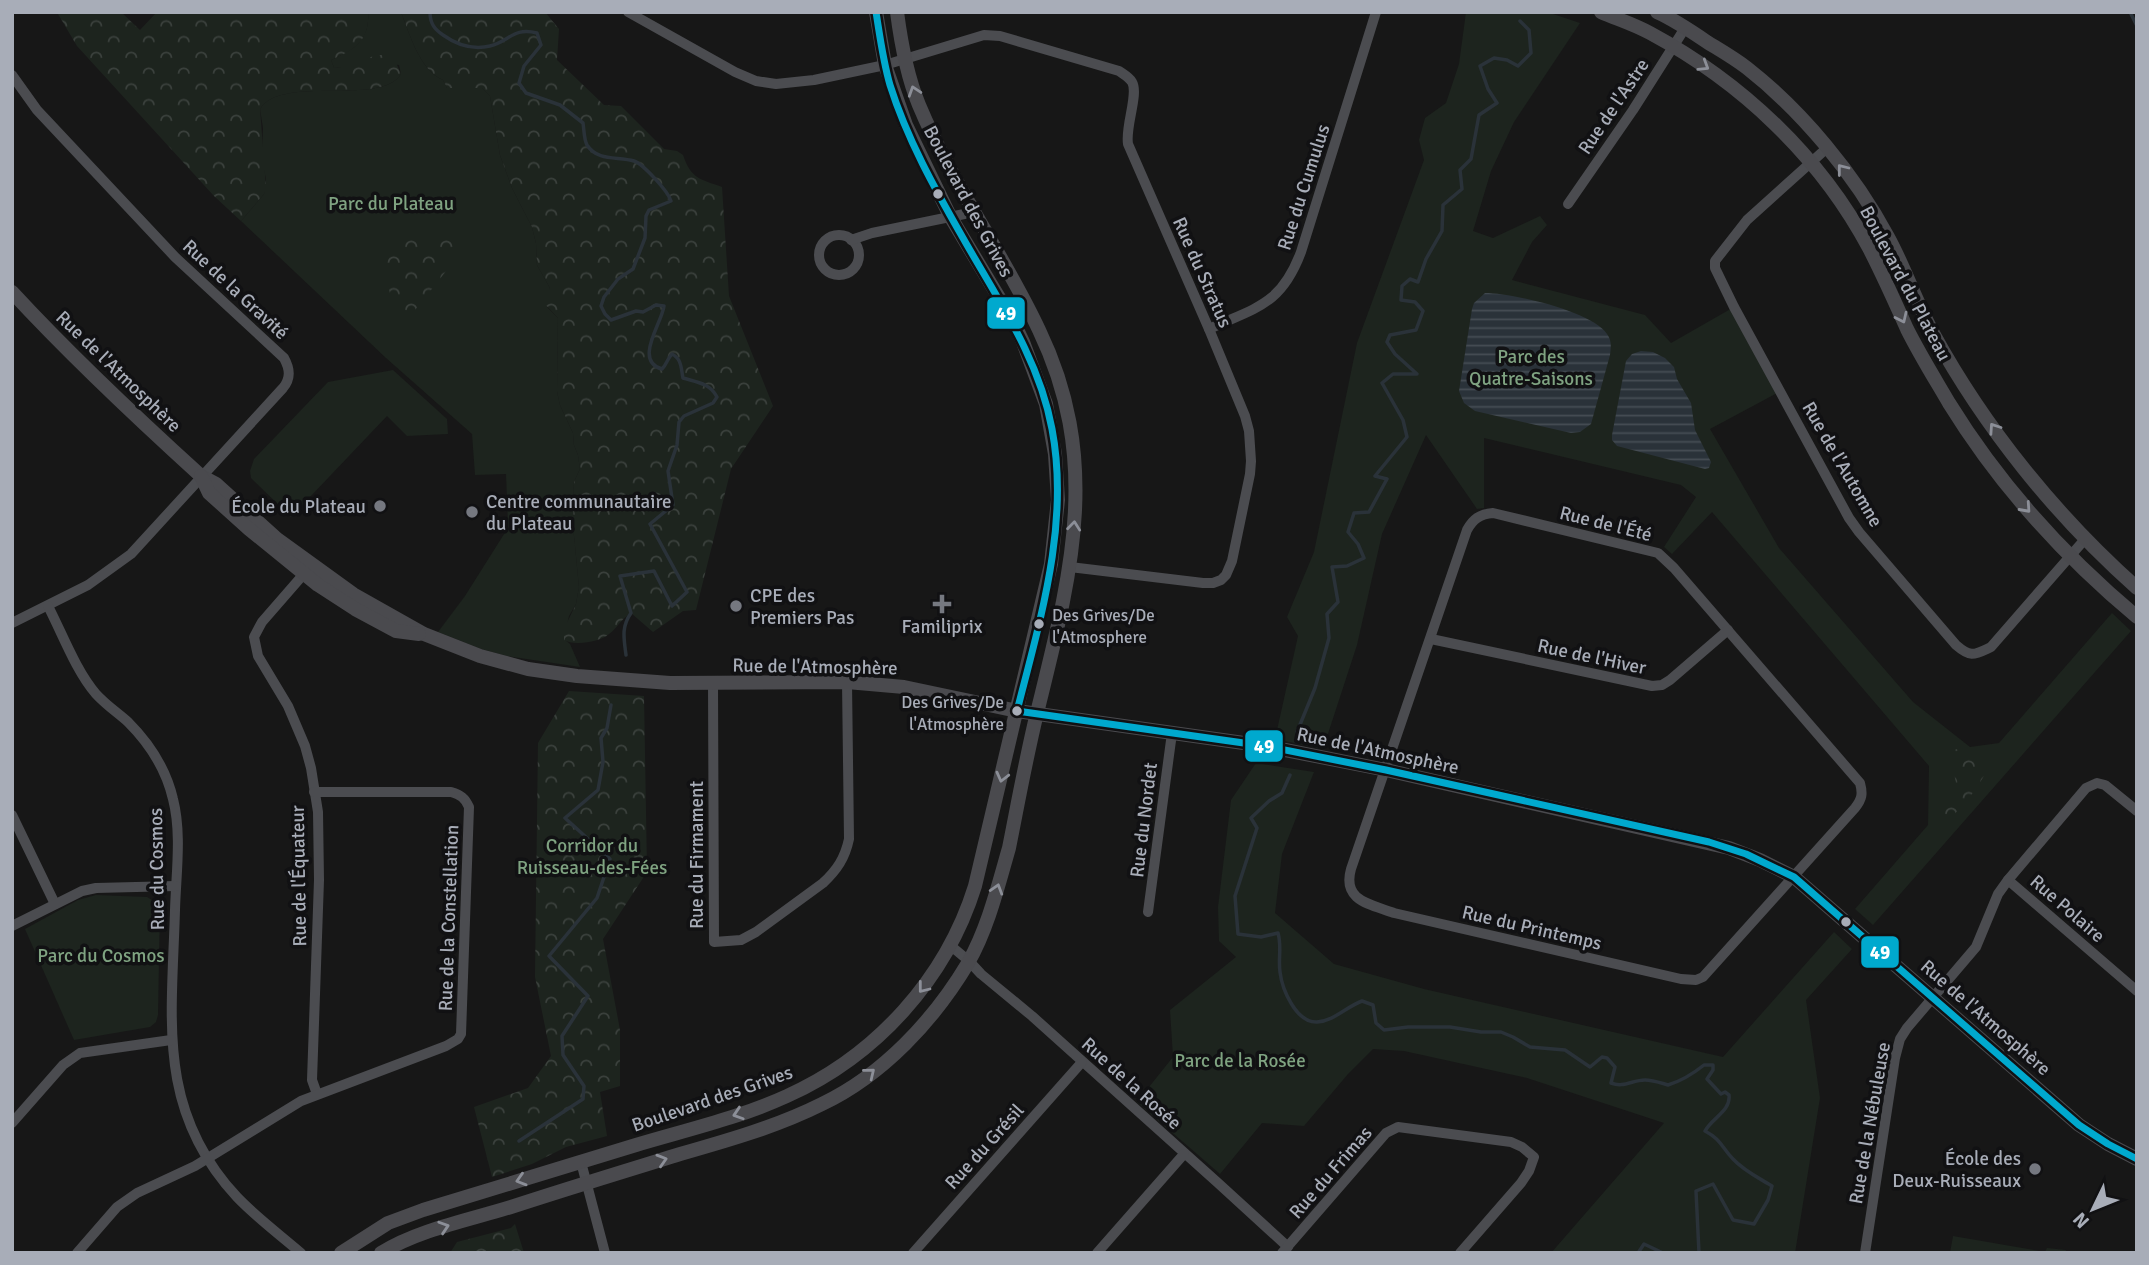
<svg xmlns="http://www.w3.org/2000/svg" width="2149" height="1265" viewBox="0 0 2149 1265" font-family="Signika,sans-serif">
	<defs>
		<pattern id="forest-crowns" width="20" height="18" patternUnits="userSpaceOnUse" patternTransform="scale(1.75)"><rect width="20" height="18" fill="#1d241e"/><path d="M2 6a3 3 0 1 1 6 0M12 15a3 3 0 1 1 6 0" fill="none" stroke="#3b413d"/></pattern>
		<pattern id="water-rules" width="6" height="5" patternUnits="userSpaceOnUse" patternTransform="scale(1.75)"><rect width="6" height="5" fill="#2a3239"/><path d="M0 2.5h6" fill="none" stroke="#464d54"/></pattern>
	</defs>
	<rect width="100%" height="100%" fill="#171717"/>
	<g fill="#1d241e">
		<path d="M368 12H401C410 35 420 70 443 80L447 88H482L490 96 500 155 512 188 532 227 536 243 537 265 550 288 547 307 558 318 557 391 560 405 573 433 574 445 578 455 580 469 574 482 573 525 579 587 576 604 569 616 564 639 570 644 580 667 507 656 481 649 438 632 465 596 506 531 508 524 506 474 475 475 472 434 386 358 241 221 264 194 266 179 262 160 263 128 260 109C282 74 380 107 401 74L399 65 361 61 345 67 334 68 331 60C354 50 370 40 368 12Z"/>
		<path d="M1466 12H1547L1580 23 1514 122 1491 171 1473 231 1493 238 1540 216 1547 225 1532 242 1512 280 1645 315 1671 343 1734 307 1781 391 1710 429 1779 548 1913 702 1970 747 1999 743 2112 613 2131 631 1873 925 1855 909 1928 825 1929 766 1712 512 1672 554 1664 547 1696 497 1681 485 1484 438V508L1477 509 1426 435 1382 534 1357 645 1323 749 1275 739 1298 636 1287 617 1314 552 1357 343 1424 160 1419 140 1425 118 1446 103 1459 64Z"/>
		<path d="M393 370 447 419 448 434 407 436 387 416 291 517 251 478 250 471 254 459 328 382Z"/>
		<path d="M1256 763 1314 772 1282 854 1275 913 1334 964 1424 989 1723 1057 1834 932 1852 949 1806 1000 1820 1098 1795 1253H1551L1664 1123 1527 1078 1404 1051 1373 1049 1348 1074 1304 1126 1262 1123 1220 1174 1137 1102 1173 1057 1170 1010 1236 957 1219 941 1218 907 1231 800Z"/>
		<path d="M96 895 147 897 160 905 158 1015 156 1022 150 1027 74 1040 25 929 78 900Z"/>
		<path d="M1953 1236 2045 1252 2047 1248 2066 1250 2065 1253H1950Z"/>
	</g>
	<g fill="url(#forest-crowns)">
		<path d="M74 12C90 14 105 12 121 12L140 30 157 12H368C370 40 355 50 331 60L334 68C353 67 374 50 393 56L401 74C380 107 282 74 260 109L266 188 264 194 241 221 214 196 77 46 58 14Z"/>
		<path d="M401 12H545L559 29 557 60 604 105 621 106 664 149 677 151 683 155C691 179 700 179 722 187L729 296 773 406 731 469 696 610 683 611 653 632 631 613C620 620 618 627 609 634 600 642 574 646 564 640V629L576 604 579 587 573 525 574 482 580 469 578 455 574 445 573 433 560 405 557 391 558 318 543 302 550 288 537 265 536 243 532 227 512 188 500 155 490 96 482 88H447L443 80C420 70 410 35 401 12Z"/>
		<path d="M397 236 453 240 458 246 459 255 407 320 396 317C391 293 377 260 390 237Z"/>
		<path d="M569 691 644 696 647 872 603 939 620 1030V1086L600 1092 607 1136 566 1147 532 1164 492 1177 474 1107 528 1088 551 1056 535 977 538 743Z"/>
		<path d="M1961 748C1973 752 1983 762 1984 776 1973 793 1961 812 1943 822L1940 820C1938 801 1941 802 1954 791L1956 783 1950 755 1954 750Z"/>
		<path d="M515 1224 524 1253H450L457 1242 511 1228Z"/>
	</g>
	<g fill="url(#water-rules)">
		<path d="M1485 293C1511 293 1592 311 1607 334 1612 341 1611 347 1610 355L1591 424 1580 432 1571 433 1475 411 1464 403 1459 391 1472 309 1474 303Z"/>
		<path d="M1641 351 1653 352 1665 358 1674 367 1677 379 1691 403 1695 430 1711 462 1709 468 1705 469 1617 446 1612 440V435L1626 361 1632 354Z"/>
	</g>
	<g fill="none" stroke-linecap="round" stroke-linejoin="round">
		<g stroke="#2a3239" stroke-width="3.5">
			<path d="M430 12C430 23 434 29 443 35 457 45 473 50 490 46 510 41 513 27 537 33L541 45 524 66 519 83 526 93 560 105 583 123C584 129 584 140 587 145 598 162 618 156 634 161 643 164 668 191 671 201L649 210 646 216 645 238 633 269 618 279 604 297 601 306 605 314 611 320 636 311 643 312 656 305 664 306C662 323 633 361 662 369 667 364 667 359 672 354 682 359 681 369 683 378 696 382 710 383 717 397L713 403 684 416 679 422 677 445 668 471 673 505 650 524 687 592 672 606 654 571 620 576 631 613C621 627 624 639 626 655"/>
			<path d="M2130 12 2137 26"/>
			<path d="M1297 732 1315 688 1329 638 1327 614 1338 602 1332 567 1347 566 1364 558 1358 544 1348 532 1354 513 1369 512 1387 479 1375 476 1407 437 1403 420 1382 383 1393 374H1417L1395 354 1387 342 1390 335 1416 330 1423 311 1415 302 1401 300 1402 286 1410 279 1418 282 1426 259 1442 231 1443 205 1462 189 1460 170 1471 159 1479 115 1497 103 1488 89 1480 66 1494 58 1507 60 1518 66 1531 53 1529 30 1520 21"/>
			<path d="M1290 775 1282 793 1269 801 1251 818 1257 828 1235 896 1238 934 1261 937 1278 933C1282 947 1278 958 1280 972 1282 989 1296 1023 1317 1022 1334 1021 1346 1007 1362 1001L1373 1005 1376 1023 1384 1030 1408 1027H1450L1481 1032H1501L1513 1037 1530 1047 1565 1050 1590 1067 1602 1057 1607 1058 1615 1067 1611 1083C1624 1088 1632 1080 1645 1080 1653 1080 1661 1083 1668 1085 1681 1081 1694 1073 1704 1065H1713V1070L1707 1079 1721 1094 1725 1092 1729 1095C1731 1111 1712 1118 1705 1131 1722 1140 1721 1147 1733 1159 1744 1171 1759 1178 1772 1186L1768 1200 1754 1224 1733 1220 1713 1184 1696 1191 1699 1253"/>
			<path d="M519 1141 583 1099 584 1086 563 1055 562 1036 588 996 549 956 597 898 610 859 565 818 598 790 603 762 601 738 607 728 611 705"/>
			<path d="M1638 1253 1644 1244 1663 1253"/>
		</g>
		<g stroke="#4b4c50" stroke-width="10">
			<path d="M628 12 735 72 756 81 776 84 814 80 885 65 984 35 1000 36 1119 71C1123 74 1129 77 1132 82 1139 94 1125 126 1128 144L1209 329 1245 416 1249 431 1251 461 1250 474 1232 561 1226 575 1221 580 1213 583H1203L1070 567"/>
			<path d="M12 75 37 110 175 257 284 358C290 369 291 378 283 388L131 554 88 585 12 623"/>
			<path d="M1827 148 1747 220 1715 261V268L1734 307 1849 518 1859 532 1956 645C1971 658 1974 655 1991 647L2086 538"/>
			<path d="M1568 204 1633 110 1685 28"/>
			<circle cx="839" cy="255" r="20"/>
			<path d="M851 240 872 233 974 212"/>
			<path d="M1209 329C1257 307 1281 305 1301 252L1376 12"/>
			<path d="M1493 513 1658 553 1674 568 1860 783C1863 794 1862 799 1855 808L1703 977 1696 980 1681 979 1394 913C1370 904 1342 901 1351 869L1467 530C1473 519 1480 514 1493 513Z"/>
			<path d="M309 568 262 622 254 637 258 656 288 706 305 746 311 768 318 812 319 880 312 1080 317 1094"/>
			<path d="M48 606C62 633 76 671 96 694 106 705 118 713 128 722 150 744 166 769 173 799 182 834 176 874 175 910 172 1019 156 1110 237 1197 256 1217 279 1234 301 1253"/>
			<path d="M1431 639 1652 686 1662 685 1670 680 1728 630"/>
			<path d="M713 683 714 942 741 940 756 932 823 883C837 870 845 858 849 839L847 682"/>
			<path d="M12 815 55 904"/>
			<path d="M2008 880 2137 991"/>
			<path d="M1148 912 1172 733"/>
			<path d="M12 926 82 891 96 888 176 886"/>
			<path d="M951 946 969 961 981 974 1032 1016 1218 1183 1288 1247"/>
			<path d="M12 1123 63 1065 80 1053 171 1040"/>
			<path d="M581 1162 605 1253"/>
			<path d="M77 1253 117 1207 137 1193 195 1166 301 1101 446 1046 458 1039 461 1034 469 807C465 798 461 795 451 792H314"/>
			<path d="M913 1253 1082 1062"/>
			<path d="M1097 1253 1184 1154"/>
			<path d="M1282 1253 1386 1133 1398 1127 1511 1142 1522 1147 1534 1157 1529 1171 1521 1183 1460 1253"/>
			<path d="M1865 1253 1895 1058 1900 1039 1907 1028 1976 947 1998 894 2008 880 2086 788 2097 783 2105 785 2137 811"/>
		</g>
		<g stroke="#4a4a4e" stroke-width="14">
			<path d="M1601 12C1617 19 1634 24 1650 33 1741 82 1820 156 1869 248 1883 275 1895 302 1907 329 1920 355 1935 379 1949 403 1999 484 2064 556 2137 617"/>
			<path d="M1657 12C1675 20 1691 31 1707 42 1720 50 1734 58 1747 68 1802 111 1855 175 1888 237 1905 268 1916 302 1933 333 1985 428 2056 516 2137 588"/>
			<path d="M12 292C72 357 136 417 201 476L216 484 277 539 353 594 424 634 480 656 528 669 577 676 670 683 847 682 904 687 1017 711 1265 746 1386 770 1729 848 1760 860 1794 877 2079 1125 2108 1144 2137 1159"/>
			<path d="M201 476 209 493 249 529 318 585 355 609 396 631 419 634"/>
			<path d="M341 1253 388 1223 423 1210C494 1188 565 1167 636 1145 686 1130 739 1118 787 1096 876 1056 946 979 975 886L1051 564 1058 500 1055 454 1046 404 1023 342 1013 321 950 216 906 125 885 65 876 12"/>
			<path d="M381 1253C418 1230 469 1220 511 1207 566 1189 622 1172 677 1155 726 1141 776 1127 822 1104 883 1075 934 1020 968 963 988 928 998 886 1009 848 1018 803 1026 758 1037 713 1070 578 1103 463 1039 330 1003 253 952 184 919 105 907 76 901 43 897 12"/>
		</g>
		<defs>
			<path id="bus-1" d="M876 12C880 37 883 61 890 85 907 139 935 189 963 238 998 300 1039 358 1052 429 1070 524 1040 620 1017 711L1265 746 1386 770 1709 842 1746 854 1794 877 2079 1125 2108 1144 2137 1159"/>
		</defs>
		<use href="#bus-1" stroke="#111113" stroke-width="12"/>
		<use href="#bus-1" stroke="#00a9ce" stroke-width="7"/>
	</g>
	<defs><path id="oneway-chevron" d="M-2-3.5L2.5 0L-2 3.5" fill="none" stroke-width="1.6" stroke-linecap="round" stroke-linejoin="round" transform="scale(1.75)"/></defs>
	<g stroke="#8c8f98">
		<use href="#oneway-chevron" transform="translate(1704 66) rotate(32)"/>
		<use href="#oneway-chevron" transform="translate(914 91) rotate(-108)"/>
		<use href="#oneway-chevron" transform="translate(1842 169) rotate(-128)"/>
		<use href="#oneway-chevron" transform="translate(1902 318) rotate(65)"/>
		<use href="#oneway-chevron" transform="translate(1994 428) rotate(-124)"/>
		<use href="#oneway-chevron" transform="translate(2026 508) rotate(48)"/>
		<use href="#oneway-chevron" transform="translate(1074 526) rotate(-84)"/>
		<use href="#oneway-chevron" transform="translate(1002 777) rotate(104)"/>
		<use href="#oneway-chevron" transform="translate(997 889) rotate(-73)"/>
		<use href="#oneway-chevron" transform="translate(923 988) rotate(128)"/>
		<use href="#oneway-chevron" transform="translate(870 1073) rotate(-39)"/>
		<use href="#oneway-chevron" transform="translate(738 1114) rotate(162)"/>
		<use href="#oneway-chevron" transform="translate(662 1160) rotate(-17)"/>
		<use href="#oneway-chevron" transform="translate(521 1180) rotate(163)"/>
		<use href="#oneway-chevron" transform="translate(444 1227) rotate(-18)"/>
	</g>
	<g fill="#a8adb8" stroke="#111113" stroke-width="2.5">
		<circle cx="938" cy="194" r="6"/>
		<circle cx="1039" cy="624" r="6"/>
		<circle cx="1017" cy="711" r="6"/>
		<circle cx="1846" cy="922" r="6"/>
	</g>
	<g fill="#757880" stroke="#111113" stroke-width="2.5">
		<circle cx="380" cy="506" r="7"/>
		<circle cx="472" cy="512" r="7"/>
		<path d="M938.5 593.5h7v7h7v7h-7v7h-7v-7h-7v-7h7z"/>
		<circle cx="736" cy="606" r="7"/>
		<circle cx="2035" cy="1169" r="7"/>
	</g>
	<g text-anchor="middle" stroke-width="7" stroke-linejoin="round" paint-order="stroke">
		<g font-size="17" fill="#a8adb8" stroke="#111113" text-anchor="start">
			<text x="1052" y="621">Des Grives/De<tspan x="1052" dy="22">l'Atmosphere</tspan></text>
			<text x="1004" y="708" text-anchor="end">Des Grives/De<tspan x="1004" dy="22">l'Atmosphère</tspan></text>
		</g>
		<g font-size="19" fill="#a8adb8" stroke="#111113">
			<text transform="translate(1613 106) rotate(-56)" y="7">Rue de l'Astre</text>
			<text transform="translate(1303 187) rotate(-72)" y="7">Rue du Cumulus</text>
			<text transform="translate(969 201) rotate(62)" y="7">Boulevard des Grives</text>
			<text transform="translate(1203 272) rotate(66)" y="7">Rue du Stratus</text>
			<text transform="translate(1906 283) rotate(62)" y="7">Boulevard du Plateau</text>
			<text transform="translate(236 289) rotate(43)" y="7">Rue de la Gravité</text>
			<text transform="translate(119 371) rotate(44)" y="7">Rue de l'Atmosphère</text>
			<text transform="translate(1843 464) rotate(60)" y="7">Rue de l'Automne</text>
			<text transform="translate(1606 523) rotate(14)" y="7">Rue de l'Été</text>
			<text transform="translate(1592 656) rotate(12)" y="7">Rue de l'Hiver</text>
			<text transform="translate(815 666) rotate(1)" y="7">Rue de l'Atmosphère</text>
			<text transform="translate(1378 750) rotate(12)" y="7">Rue de l'Atmosphère</text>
			<text transform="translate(1143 820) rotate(-83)" y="7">Rue du Nordet</text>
			<text transform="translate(696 855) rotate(-90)" y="7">Rue du Firmament</text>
			<text transform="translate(156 869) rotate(-91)" y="7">Rue du Cosmos</text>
			<text transform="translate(298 876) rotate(-91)" y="7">Rue de l'Équateur</text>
			<text transform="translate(2068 908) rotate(41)" y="7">Rue Polaire</text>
			<text transform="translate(448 918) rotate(-88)" y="7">Rue de la Constellation</text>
			<text transform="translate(1532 927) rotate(13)" y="7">Rue du Printemps</text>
			<text transform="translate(1986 1017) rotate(41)" y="7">Rue de l'Atmosphère</text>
			<text transform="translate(1132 1083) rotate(42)" y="7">Rue de la Rosée</text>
			<text transform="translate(712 1098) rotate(-19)" y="7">Boulevard des Grives</text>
			<text transform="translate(1869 1123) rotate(-80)" y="7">Rue de la Nébuleuse</text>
			<text transform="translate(984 1146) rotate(-48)" y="7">Rue du Grésil</text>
			<text transform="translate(1330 1172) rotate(-49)" y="7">Rue du Frimas</text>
		</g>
		<g font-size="19" fill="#7fa381" stroke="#111113">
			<text x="391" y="210">Parc du Plateau</text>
			<text x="1531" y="363">Parc des<tspan x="1531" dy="22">Quatre-Saisons</tspan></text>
			<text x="592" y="852">Corridor du<tspan x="592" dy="22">Ruisseau-des-Fées</tspan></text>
			<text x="101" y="962">Parc du Cosmos</text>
			<text x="1240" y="1067">Parc de la Rosée</text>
		</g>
		<g font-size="19" fill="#a8adb8" stroke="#111113" text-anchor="start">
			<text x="486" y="508">Centre communautaire<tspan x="486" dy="22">du Plateau</tspan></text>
			<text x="366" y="513" text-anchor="end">École du Plateau</text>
			<text x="750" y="602">CPE des<tspan x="750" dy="22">Premiers Pas</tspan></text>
			<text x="942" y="633" text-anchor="middle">Familiprix</text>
			<text x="2021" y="1165" text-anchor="end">École des<tspan x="2021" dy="22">Deux-Ruisseaux</tspan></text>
		</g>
	</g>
	<g stroke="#111113" stroke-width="2.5">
		<rect x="986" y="296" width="40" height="34" rx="7" fill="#00a9ce"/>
		<rect x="1244" y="729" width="40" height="34" rx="7" fill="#00a9ce"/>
		<rect x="1860" y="935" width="40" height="34" rx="7" fill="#00a9ce"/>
	</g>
	<g font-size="19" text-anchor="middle" font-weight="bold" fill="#fff">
		<text x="1006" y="320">49</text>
		<text x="1264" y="753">49</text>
		<text x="1880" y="959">49</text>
	</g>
	<rect width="2149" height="1265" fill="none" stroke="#a8adb8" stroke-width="28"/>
	<g transform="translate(2093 1209) rotate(227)" stroke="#111113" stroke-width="5" paint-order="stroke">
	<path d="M0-5L12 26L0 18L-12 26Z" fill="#a8adb8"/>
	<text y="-10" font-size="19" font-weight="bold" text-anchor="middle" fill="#a8adb8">N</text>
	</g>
</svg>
